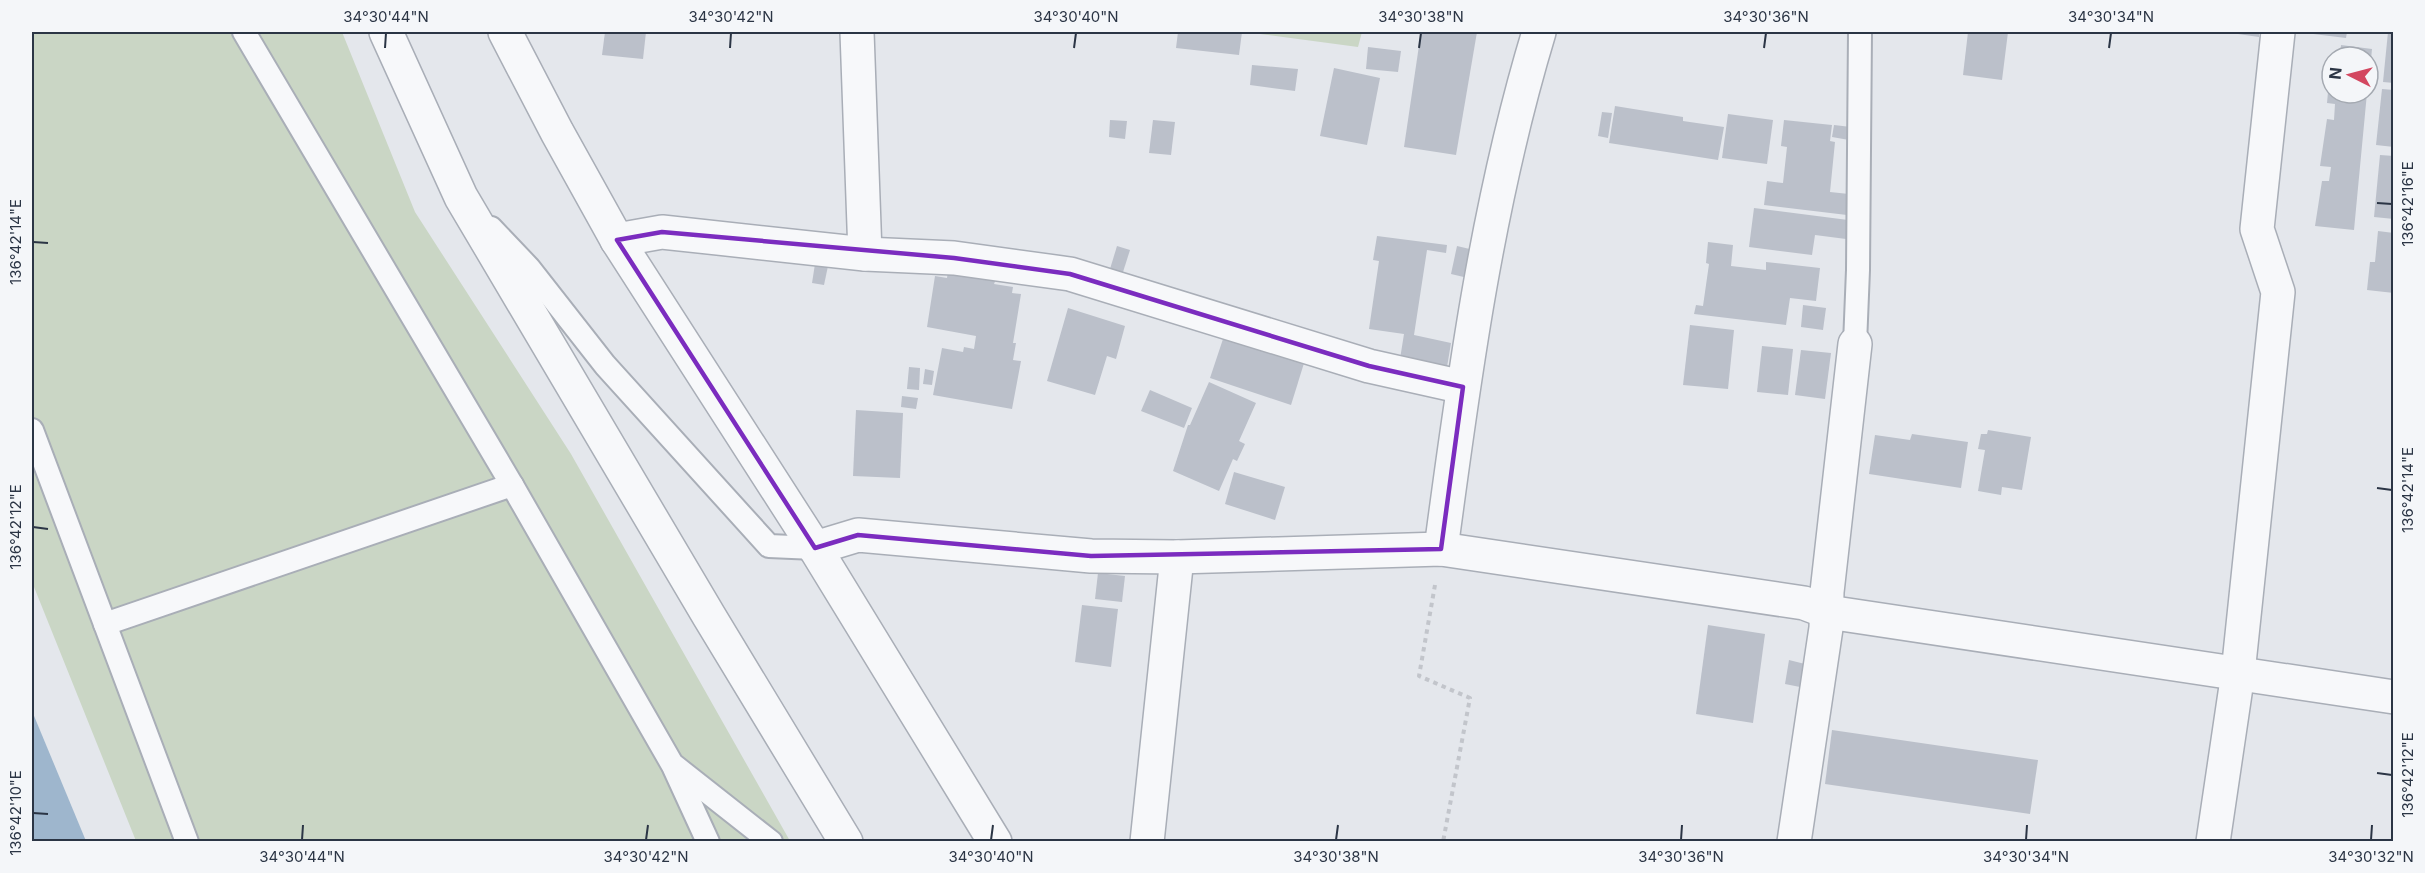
<svg xmlns="http://www.w3.org/2000/svg" width="2425" height="873" viewBox="0 0 2425 873" font-family="Inter,sans-serif">
	<rect width="100%" height="100%" fill="#e4e7ec"/>
	<g fill="#cad6c5">
		<path d="M32 32H342L415 212 571 454 790 841H136L32 582Z"/>
		<path d="M1261 32H1362L1358 47 1260 34Z"/>
	</g>
	<path fill="#9eb6cd" d="M32 711 86 841H32Z"/>
	<g fill="#bbc0ca">
		<path d="M605 32H646L643 59 602 55Z"/>
		<path d="M1178 32H1242L1239 55 1176 48Z"/>
		<path d="M1421 32H1477L1456 155 1404 147Z"/>
		<path d="M1968 32H2008L2002 80 1963 75Z"/>
		<path d="M2224 32H2259V37Z"/>
		<path d="M2297 32H2347L2346 38Z"/>
		<path d="M2388 32 2394 33V83L2383 82Z"/>
		<path d="M2341 45 2372 49 2370 70 2368 57H2340Z"/>
		<path d="M1368 47 1401 51 1398 72 1366 69Z"/>
		<path d="M1252 65 1298 69 1295 91 1250 85Z"/>
		<path d="M1334 68 1380 78 1367 145 1320 136Z"/>
		<path d="M2329 81H2332V93H2367L2354 230 2315 226 2322 181H2329L2331 167 2320 166 2327 119 2334 120 2335 104 2327 103Z"/>
		<path d="M2382 89 2394 90V147L2376 145Z"/>
		<path d="M1615 106 1683 117V121L1724 127 1718 160 1609 143Z"/>
		<path d="M1602 112 1612 113 1608 138 1598 136Z"/>
		<path d="M1728 114 1773 120 1767 164 1722 158Z"/>
		<path d="M1110 120 1127 121 1125 139 1109 137Z"/>
		<path d="M1153 120 1175 122 1171 155 1149 153Z"/>
		<path d="M1784 120 1832 125 1830 141 1835 142 1830 192 1849 194 1847 215 1764 205 1767 181 1783 183 1787 147 1781 146Z"/>
		<path d="M1834 125 1851 127 1849 140 1832 137Z"/>
		<path d="M2380 155 2394 156V219L2374 217Z"/>
		<path d="M1754 208 1848 220 1846 239 1815 235 1812 255 1749 247Z"/>
		<path d="M2378 231 2394 233V293L2367 290 2370 262H2375Z"/>
		<path d="M1377 236 1447 245 1446 253 1427 250 1414 335 1451 343 1447 367 1400 359 1404 334 1369 329 1379 261 1373 260Z"/>
		<path d="M1708 242 1733 245 1731 266 1766 270V262L1820 268 1816 301 1790 298 1786 325 1694 314 1696 305 1703 306 1709 264 1706 263Z"/>
		<path d="M1117 246 1130 250 1123 272 1110 269Z"/>
		<path d="M1457 246 1474 250 1468 278 1451 274Z"/>
		<path d="M815 264 828 266 824 285 812 283Z"/>
		<path d="M948 271 996 279 994 284 1013 287 1012 293 1021 294 1013 343H1016L1013 360 1021 361 1012 409 933 395 942 348 963 352 964 347 974 349 976 336 927 327 935 276 947 278Z"/>
		<path d="M1803 305 1826 308 1823 330 1801 327Z"/>
		<path d="M1068 308 1125 326 1116 359 1107 356 1095 395 1047 381Z"/>
		<path d="M1690 325 1734 330 1728 389 1683 385Z"/>
		<path d="M1225 333 1305 360 1291 405 1210 378Z"/>
		<path d="M1762 346 1793 349 1788 395 1757 392Z"/>
		<path d="M1801 350 1831 353 1825 399 1795 395Z"/>
		<path d="M909 367 920 368 919 390 907 389Z"/>
		<path d="M925 369 934 371 932 385 923 384Z"/>
		<path d="M1209 382 1256 403 1239 441 1245 444 1237 461 1233 459 1219 491 1173 471 1188 425H1190Z"/>
		<path d="M1150 390 1192 408 1184 428 1141 411Z"/>
		<path d="M902 396 918 398 916 409 901 407Z"/>
		<path d="M856 410 903 413 900 478 853 476Z"/>
		<path d="M1988 430 2031 437 2022 490 2002 487 2001 495 1978 491 1985 450 1978 449 1981 434H1987Z"/>
		<path d="M1912 434 1968 442 1961 488 1869 474 1875 435 1910 440Z"/>
		<path d="M1234 472 1285 487 1275 520 1225 504Z"/>
		<path d="M1098 573 1125 576 1122 602 1095 599Z"/>
		<path d="M1082 605 1118 609 1111 667 1075 662Z"/>
		<path d="M1708 625 1765 634 1753 723 1696 714Z"/>
		<path d="M1789 660 1805 664 1800 687 1785 684Z"/>
		<path d="M1832 730 2038 760 2030 814 1825 784Z"/>
	</g>
	<g fill="none" stroke-linecap="round" stroke-linejoin="round">
		<defs>
			<g id="lane">
				<path d="M491 228 529 268 605 365 769 546 815 548"/>
				<path d="M1855 344 1858 270 1860 32"/>
				<path d="M32 430 187 842"/>
				<path d="M512 485 672 764 771 842"/>
				<path d="M105 624 512 485 244 32"/>
				<path d="M674 768 708 842"/>
			</g>
			<g id="street">
				<path d="M386 32 461 197 709 616 846 842"/>
				<path d="M505 32 557 132 617 240 815 548 995 842"/>
				<path d="M857 32 865 254"/>
				<path d="M617 240 662 232 865 254 954 258 1070 274 1369 366 1463 387"/>
				<path d="M815 548 858 535 1091 556 1177 557 1441 549 1804 603 1828 612 2394 697"/>
				<path d="M1441 549C1464 376 1488 200 1539 32"/>
				<path d="M1147 842 1177 557"/>
				<path d="M1794 842 1826 628 1827 592 1855 344"/>
				<path d="M2213 842 2238 673 2278 292 2257 229 2278 32"/>
			</g>
		</defs>
		<use href="#lane" stroke="#a9aeb7" stroke-width="26"/>
		<use href="#street" stroke="#a9aeb7" stroke-width="36"/>
		<path stroke="#c2c5cb" stroke-width="4" stroke-dasharray="4.5 4.5" stroke-linecap="butt" d="M1435 585 1419 676 1470 698 1443 842"/>
		<use href="#lane" stroke="#f7f8fa" stroke-width="22"/>
		<use href="#street" stroke="#f7f8fa" stroke-width="33"/>
	</g>
	<path fill="none" stroke="#7b2cbf" stroke-width="4.5" stroke-linejoin="round" d="M662 232 954 258 1070 274 1369 366 1463 387 1441 549 1091 556 858 535 815 548 617 240Z"/>
	<path fill="none" stroke="#2b3545" stroke-width="2" d="M385 48 386 33M730 48 731 33M1074 48 1076 33M1419 48 1421 33M1764 48 1766 33M2109 48 2111 33M2377 203 2392 204M33 242 48 243M2377 488 2392 490M33 527 48 529M2377 773 2392 775M33 813 48 814M302 840 303 825M646 840 648 825M991 840 993 825M1336 840 1338 825M1681 840 1682 825M2026 840 2027 825M2371 840 2372 825"/>
	<rect width="2425" height="873" fill="none" stroke="#f4f6f9" stroke-width="66"/>
	<g transform="translate(2350 75) rotate(276)"><circle r="28" fill="#f4f6f9" stroke="#a4a9b1" stroke-width="1.5"/>
	<path d="M0-4.5L10 22L0 15L-10 22Z" fill="#d34760"/>
	<text y="-9" font-size="16" font-weight="bold" text-anchor="middle" fill="#2b3545">N</text>
	</g>
	<rect x="33" y="33" width="2359" height="807" fill="none" stroke="#2b3545" stroke-width="2"/>
	<g font-size="15" text-anchor="middle" fill="#2b3545">
		<text x="386" y="22">34°30'44"N</text>
		<text x="731" y="22">34°30'42"N</text>
		<text x="1076" y="22">34°30'40"N</text>
		<text x="1421" y="22">34°30'38"N</text>
		<text x="1766" y="22">34°30'36"N</text>
		<text x="2111" y="22">34°30'34"N</text>
		<text transform="translate(2408 204) rotate(-90)" y="5">136°42'16"E</text>
		<text transform="translate(16 242) rotate(-90)" y="5">136°42'14"E</text>
		<text transform="translate(2408 490) rotate(-90)" y="5">136°42'14"E</text>
		<text transform="translate(16 527) rotate(-90)" y="5">136°42'12"E</text>
		<text transform="translate(2408 775) rotate(-90)" y="5">136°42'12"E</text>
		<text transform="translate(16 813) rotate(-90)" y="5">136°42'10"E</text>
		<text x="302" y="862">34°30'44"N</text>
		<text x="646" y="862">34°30'42"N</text>
		<text x="991" y="862">34°30'40"N</text>
		<text x="1336" y="862">34°30'38"N</text>
		<text x="1681" y="862">34°30'36"N</text>
		<text x="2026" y="862">34°30'34"N</text>
		<text x="2371" y="862">34°30'32"N</text>
	</g>
</svg>
